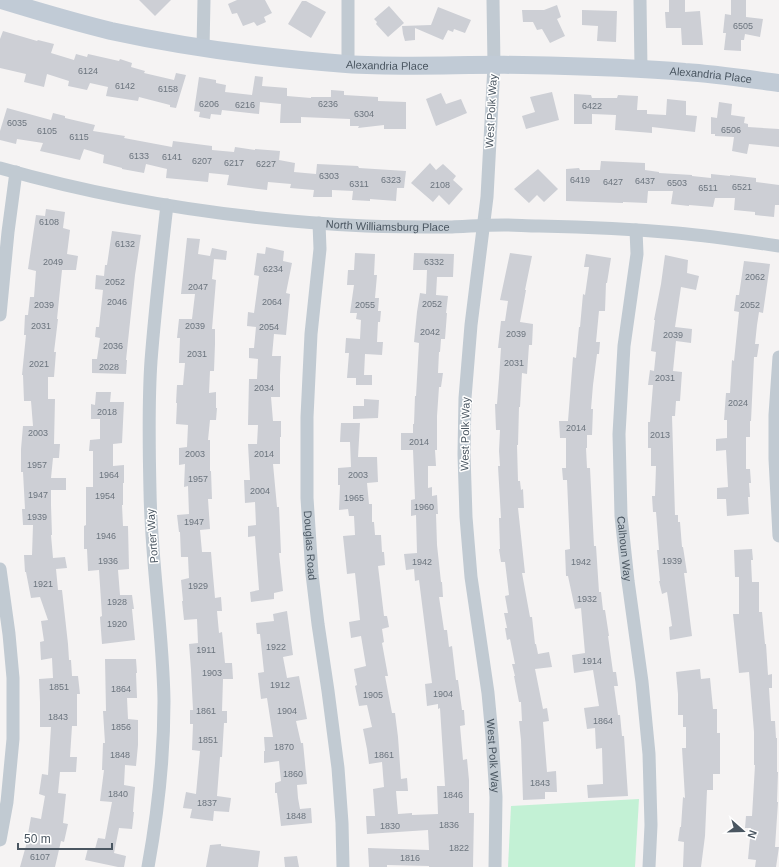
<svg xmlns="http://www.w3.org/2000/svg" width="779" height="867" viewBox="0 0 779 867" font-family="Arial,sans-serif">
	<rect width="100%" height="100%" fill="#f5f3f3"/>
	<path fill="#c3f1d5" d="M639 799 635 867H508L511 806Z"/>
	<g fill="#cdcfd5">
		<path d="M139 0H171L155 16Z"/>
		<path d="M237 0H265L272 13 264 17 266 22 257 26 254 22 243 26 237 13 232 14 228 4Z"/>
		<path d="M669 0H685V12L700 11 703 45H682L681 28H666L665 12H669Z"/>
		<path d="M731 0H746V17L763 19 760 37 745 34 744 40H741V51L724 50 726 33H723L725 14 731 15Z"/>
		<path d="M302 1H306L326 12 311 38 288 24Z"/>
		<path d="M557 5 561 17 557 19 565 36 550 43 542 29 537 30 533 22H523L522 10H544Z"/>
		<path d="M389 6 404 23 388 37 376 24 377 22 374 19Z"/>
		<path d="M438 7 471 20 465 33 454 29 453 32 448 30 443 40 415 28V40L405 41 403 34 402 26 431 25Z"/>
		<path d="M582 10 617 11 616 42 597 41 598 26 582 25Z"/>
		<path d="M3 31 37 41 38 40 54 44 51 53 74 60 76 54 87 57 88 54 119 61 120 59 132 63 131 67 145 71 144 73 174 80 176 73 186 75 176 108 170 107V105L139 97 138 101 106 96 108 87 90 83 87 90 68 86 69 81 47 74 44 87 24 82 26 74 0 68V39Z"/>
		<path d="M255 76 263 77 262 86 287 88V96L311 98V97H331V90L344 91V95L378 97V101L406 102V129H384V125L358 128 359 126H350V119L301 117V123H280L281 104 260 102 259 114 222 110 221 115 211 114 210 119 199 117 200 112 194 111 199 77 216 80V83L226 85 225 92 252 95Z"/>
		<path d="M552 92 559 120 526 129 522 116 535 112 530 97Z"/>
		<path d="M441 93 446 104 461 99 467 113 436 126 426 99Z"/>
		<path d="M574 94 591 95 592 98H617L618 95 638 96 637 110H647V114L666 115 667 99 686 101V115L697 116 695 132 652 127V133L615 130 616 115 592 114V124H574Z"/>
		<path d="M719 102 732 104 731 115 745 117 744 123 748 124V127L779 129V147L749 144 747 154 732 151 734 137 715 136V134H711V117L717 118Z"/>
		<path d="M7 108 51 120 53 113 65 116V118L95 125 93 131 125 136 124 138 172 147 173 141 212 146V150L234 152 235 147 255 150V149L280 151 279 160 295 163 294 172 316 174 317 164 358 166 359 168 406 171 404 188H397L396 201 370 199V201L352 200 353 191 332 190V197H313L314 190 290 188 291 184 268 182 267 190 227 185 229 175 209 173 208 182 166 178 167 169 146 164 144 173 122 169V168L103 163 104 155 84 149 80 160 40 151 43 143 17 139 16 144 0 140V131Z"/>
		<path d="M601 161 645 163V170L659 172V173L692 175V176L711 178V174L730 176V175L756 178V182L779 185V205H775L774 217 755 215V212L734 210 735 198H715L713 207 689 205V206L671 204 673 191H648L647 203 623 202V203L566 201V169L579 168 580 170H600Z"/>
		<path d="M430 163 436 170 443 164 456 176 453 180 463 189 449 205 439 195 433 202 411 183Z"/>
		<path d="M538 169 558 189 544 202 537 195 529 203 514 189Z"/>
		<path d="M46 209 65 212 63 228 70 230 67 254 78 256 76 270H62L57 319H58L54 352H56L54 377H48V399H55L54 444H60L59 458H53L51 478H66V490H51V505L52 535H51L53 558 65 557 67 568 56 569 58 590H62L68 644 69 660H71L72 676H78L80 694H77V726H72L70 757H77L76 772H60L58 793 66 794 63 823 68 824 64 842 61 841 55 867H20L29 835 28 834 31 817 41 819 45 796 39 794 42 774 48 775 51 727H40V702L39 679 53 678 52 658 41 660 40 642 44 641 41 621 48 620 40 597 31 598 26 572H25L24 555H32L33 525H23L22 509H25L23 472H21V449L23 426H33L31 401H24L23 375H22L26 335H24L25 315H28L30 297H34L36 271 28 269 36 215 45 216Z"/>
		<path d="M112 231 141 235 135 275 126 360H127L126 374 92 373V359H97L100 338 95 337 96 327H99L103 290 95 289 96 275 104 276 105 265H107Z"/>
		<path d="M187 238 200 239 198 254 210 256 212 248 227 251 226 260 214 259 212 279 216 280 212 329H215V344L214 371H210L209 393 216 392V408H217L216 420H210L208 440H210V471H211L212 499H208L210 529 200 530 202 552H211L212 564 215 598 221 597 222 611H217L219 633 222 632 225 663H232L233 679H223L222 711H227V723H224L222 757H220L217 796 231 798 229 812 214 811 213 821 190 818 192 809 183 808 186 792 196 794 200 751 192 750 193 724H190V710H193L191 670 189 644 198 643 197 619 184 620 182 601H183L181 580 189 578 188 557H181L180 532H179L177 515 189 514 188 486 184 487 185 464 179 465V448L187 447 188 425 176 424 177 403H176L177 385H183L185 363H179L180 338H177L179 319H192L195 294H181Z"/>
		<path d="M266 247 284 251 283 261 292 263 286 293 290 294 286 335 274 334 272 356H281L280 375V397H271L273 421H281V437H280V464H273L277 507H279L281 553H279L283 591 274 593V599L251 602 250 592 259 590 255 536 248 537V526L256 525 255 502 245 503 244 480H250L248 444H257L258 425H248L249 379H257L258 359 249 358V348H254L256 327 247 326 248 312 254 313 259 276 254 275 257 253 265 254Z"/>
		<path d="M355 253 375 254 374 275H377L375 298H379L378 311H381L380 322H378L377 342H383L382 355 365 354 364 375H372V385H356V378H347L349 353H345L346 338 360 339 361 320 356 319 357 313H350L354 285H347L348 270H354Z"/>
		<path d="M414 253 454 254 453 277H437L436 295 448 296 446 313H447L445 339H441L440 352H439L438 373H443L441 387H439L437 416V450H435L436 466H428V488L432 487V496L437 495 438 514H436L437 545 441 582H442L443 597H439L441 610 444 630H447L449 647 452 646 456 680H458L462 710H464L465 725 460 726 463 760 467 759 469 780V813H474L473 867H429V866L387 865V867H369L368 848 429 850 428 830 367 834 366 816H375L373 789 384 787 382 762 369 764 367 749 363 729 372 727 367 705 359 706 355 686 357 685 354 669 366 666 361 636 351 638 349 622 360 620 355 573 347 574 343 536 355 535 354 516H349L348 509 339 510 340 485H338V468L351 467 350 442H340L341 423H360L358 457H377L378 482 367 483 369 504H372V522H374L375 535H381L382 552H384L385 565 378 566 384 616H387L389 627 382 629 384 642 382 643 388 676H385L392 713H395L398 737 401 779 407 778 408 791H396L398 814 412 813V815L438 814 437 786H445L440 708 438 709V704L427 706 425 684 432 683 419 580 415 581 414 569 406 570 404 554 417 553 416 515 411 516V500L415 499 413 450H401V433H413V424H414L415 396H416L419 343 414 342 417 312 420 293 426 294 427 270H413Z"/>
		<path d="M510 253 532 256 525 290H526L520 322 533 324 532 345H529L527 374 522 373 520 407H519L518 445H517L518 481H520L521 490 523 489 524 508H518L525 573H522L530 617H532L535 644H536L538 654 549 652 552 667 535 669 543 709 547 708 549 721 543 722 547 772 556 771 557 792H545V799L523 800 521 740 519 721H522L521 702H519L514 676H515L512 664H515L510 639 507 640 505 628H507L504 613H508L505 596 509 595 505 562H501L499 549H500L499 518H501L498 466H500L499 451 500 430H496L495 404H497L499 378 501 348H498L501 321H505L508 301 500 300Z"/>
		<path d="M586 254 611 258 607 283H606L605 311H599L596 342H600L599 354H597L593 385 591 409H593L592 435H587V448H586L587 468H590L594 546H596L599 592H601L603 610H605L609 636H608L613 672H616L618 686H614L618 715H620L622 736H624L628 796 588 798 587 785 603 784 602 748 596 749 595 728 587 729 584 708 599 706 593 670 574 673 572 655 585 653 581 608 575 609 568 576H566L565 550 570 549 567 480H563L562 468H566V438H560L559 421H568L573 357 576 358 579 327H580L583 294 585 295 589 267H584Z"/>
		<path d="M665 255 688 260 687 273 699 276 696 290 681 287 675 327 692 329 691 343 676 341 673 371 682 372 680 401H676L675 416H672L675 515H678V522H680L682 547H683L687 573H684L692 636 670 640 669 627 672 626 667 592 662 594 659 581H660L657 550H659L656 512H653L652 496H655L656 466H651V448H648V422H650L653 385H648L650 370 654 371 656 352 651 351 655 320H654L661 284Z"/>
		<path d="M744 261 770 264 763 313 759 312 757 325 755 344H759L757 357H754L751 421H750V437H746V469H750L751 483H749L750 497H748L749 514 727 516 726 499H717V488L728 487 726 450 716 451V439L727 438V420H724L726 393H730L732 360 734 361 739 312 734 311 736 295H739Z"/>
		<path d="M96 392H111L110 402H124L122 443 113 444V466L124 465V483H123V505H122L123 526H128L129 569 118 570 120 595H132L134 609H132L135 640 102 644 100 617 102 616 99 570 88 571 87 549H84V526L86 525V487H93V451H89L90 440 100 439V419H91V404L95 405Z"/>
		<path d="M364 399 379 400 378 418 353 419V406H364Z"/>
		<path d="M752 549 753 560H751L752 582H759V612H762L765 644H766L768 675 772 674V688H769L771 721H775L776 738H777V772H778L777 802H778L775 847H779L776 867H755L756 860 748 859 751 828H745L746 816H752L755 765H754V732L749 672 739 673 733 614H739V577H735L734 550Z"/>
		<path d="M287 611 293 655 283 657 287 678 299 676 307 719 296 721 301 743H303L307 784 297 785 298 798 300 809 311 808 312 823 281 826 277 793H275V783L281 781 279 761 264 763V751H265L264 737H273L267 698 261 699 258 673 264 672 260 634H257L256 623 274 621 273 614Z"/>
		<path d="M105 659H136L137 673H136L137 698H127L128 719 138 720V745L136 766 125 765 124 785 135 787 133 812H134L132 829 119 828 114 853 126 856 124 867H118L85 860 88 848 95 849 98 838 105 839 112 802 100 801 104 770H102L103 743H105L103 711H106Z"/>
		<path d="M700 669 701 679 710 678 713 709H717V733H720V774H713V790H707L705 836 701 867H683L684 842 678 841 680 827H681L683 797 685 798 682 748H686V727H683V715H678V694L676 672Z"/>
		<path d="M221 844V846L260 851 258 867H206L210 845Z"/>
		<path d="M297 856 299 867H285L284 857Z"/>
	</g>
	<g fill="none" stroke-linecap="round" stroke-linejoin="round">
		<g stroke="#c1cad2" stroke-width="13">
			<path d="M348 0V64"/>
			<path id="s1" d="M493 0 494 65 487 197 471 325 465 398 464 454 466 517 471 577 488 693 492 736 496 797 495 867"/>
			<path d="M640 0 641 68"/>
			<path d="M203 48 204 0"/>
			<path id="s2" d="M0 168C119 202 242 220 366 226 394 227 424 227 452 227 470 226 487 225 504 225 516 225 527 226 539 226 585 227 631 229 677 233 711 236 745 241 779 246"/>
			<path id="s3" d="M319 223 320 249 311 334 307 417V498L312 574 318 624 328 691 338 768 342 823 343 867"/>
			<path id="s4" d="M636 230 637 254 624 346 619 434 621 516 628 581 642 682 649 754 651 825 649 867"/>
			<path d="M0 315 8 232 16 172"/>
			<path d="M779 357 775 415V459L779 536"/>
			<path d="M0 569 9 634 13 678V739L7 802 0 840"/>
			<path d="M148 867C158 812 164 757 164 701 163 631 151 561 150 491 149 448 148 404 151 361 155 309 161 257 167 205"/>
		</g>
		<path stroke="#c1cbd6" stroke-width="18" id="s5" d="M1 0C37 11 74 22 111 31 189 48 267 58 346 64 405 68 464 64 523 65 577 66 631 67 685 72 716 74 748 79 779 83"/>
	</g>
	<g text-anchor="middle" stroke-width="3" stroke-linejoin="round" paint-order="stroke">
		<g font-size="9" fill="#6b747e">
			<text x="743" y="29">6505</text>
			<text x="88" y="74">6124</text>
			<text x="125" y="89">6142</text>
			<text x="168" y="92">6158</text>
			<text x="209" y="107">6206</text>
			<text x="328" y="107">6236</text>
			<text x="245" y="108">6216</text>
			<text x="592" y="109">6422</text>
			<text x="364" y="117">6304</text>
			<text x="17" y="126">6035</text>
			<text x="731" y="133">6506</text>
			<text x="47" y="134">6105</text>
			<text x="79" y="140">6115</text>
			<text x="139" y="159">6133</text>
			<text x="172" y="160">6141</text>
			<text x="202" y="164">6207</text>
			<text x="234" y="166">6217</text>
			<text x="266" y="167">6227</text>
			<text x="329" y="179">6303</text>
			<text x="391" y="183">6323</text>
			<text x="580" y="183">6419</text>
			<text x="645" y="184">6437</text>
			<text x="613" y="185">6427</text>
			<text x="677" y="186">6503</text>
			<text x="359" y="187">6311</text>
			<text x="440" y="188">2108</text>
			<text x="742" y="190">6521</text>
			<text x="708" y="191">6511</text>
			<text x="49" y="225">6108</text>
			<text x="125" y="247">6132</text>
			<text x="53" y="265">2049</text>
			<text x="434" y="265">6332</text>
			<text x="273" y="272">6234</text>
			<text x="755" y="280">2062</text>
			<text x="115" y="285">2052</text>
			<text x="198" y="290">2047</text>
			<text x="117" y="305">2046</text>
			<text x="272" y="305">2064</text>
			<text x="432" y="307">2052</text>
			<text x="44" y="308">2039</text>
			<text x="365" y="308">2055</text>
			<text x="750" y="308">2052</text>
			<text x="41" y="329">2031</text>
			<text x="195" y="329">2039</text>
			<text x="269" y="330">2054</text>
			<text x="430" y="335">2042</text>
			<text x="516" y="337">2039</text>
			<text x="673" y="338">2039</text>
			<text x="113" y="349">2036</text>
			<text x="197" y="357">2031</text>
			<text x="514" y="366">2031</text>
			<text x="39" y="367">2021</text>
			<text x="109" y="370">2028</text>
			<text x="665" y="381">2031</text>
			<text x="264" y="391">2034</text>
			<text x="738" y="406">2024</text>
			<text x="107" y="415">2018</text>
			<text x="576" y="431">2014</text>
			<text x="38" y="436">2003</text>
			<text x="660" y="438">2013</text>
			<text x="419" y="445">2014</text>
			<text x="195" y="457">2003</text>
			<text x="264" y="457">2014</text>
			<text x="37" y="468">1957</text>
			<text x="109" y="478">1964</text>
			<text x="358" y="478">2003</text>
			<text x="198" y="482">1957</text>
			<text x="260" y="494">2004</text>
			<text x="38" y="498">1947</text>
			<text x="105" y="499">1954</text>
			<text x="354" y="501">1965</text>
			<text x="424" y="510">1960</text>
			<text x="37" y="520">1939</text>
			<text x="194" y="525">1947</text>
			<text x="106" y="539">1946</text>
			<text x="108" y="564">1936</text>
			<text x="672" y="564">1939</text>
			<text x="422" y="565">1942</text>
			<text x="581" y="565">1942</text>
			<text x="43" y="587">1921</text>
			<text x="198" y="589">1929</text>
			<text x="587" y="602">1932</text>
			<text x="117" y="605">1928</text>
			<text x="117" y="627">1920</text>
			<text x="276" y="650">1922</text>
			<text x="206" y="653">1911</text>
			<text x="592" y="664">1914</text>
			<text x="212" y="676">1903</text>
			<text x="280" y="688">1912</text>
			<text x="59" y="690">1851</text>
			<text x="121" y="692">1864</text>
			<text x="443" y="697">1904</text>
			<text x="373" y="698">1905</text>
			<text x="206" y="714">1861</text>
			<text x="287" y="714">1904</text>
			<text x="58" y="720">1843</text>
			<text x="603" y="724">1864</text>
			<text x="121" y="730">1856</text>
			<text x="208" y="743">1851</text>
			<text x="284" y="750">1870</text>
			<text x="120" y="758">1848</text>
			<text x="384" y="758">1861</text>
			<text x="293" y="777">1860</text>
			<text x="540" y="786">1843</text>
			<text x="118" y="797">1840</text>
			<text x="453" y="798">1846</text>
			<text x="207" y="806">1837</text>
			<text x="296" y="819">1848</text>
			<text x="449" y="828">1836</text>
			<text x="390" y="829">1830</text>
			<text x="459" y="851">1822</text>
			<text x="40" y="860">6107</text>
			<text x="410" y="861">1816</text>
		</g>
		<g font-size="11" fill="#4a5661" stroke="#fff">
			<text dy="4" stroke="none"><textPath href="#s5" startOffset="393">Alexandria Place</textPath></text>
			<text dy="4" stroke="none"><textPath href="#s5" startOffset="717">Alexandria Place</textPath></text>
			<text transform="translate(491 111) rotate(-87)" y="4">West Polk Way</text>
			<text dy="4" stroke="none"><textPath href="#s2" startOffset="393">North Williamsburg Place</textPath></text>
			<text transform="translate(465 434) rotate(-89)" y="4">West Polk Way</text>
			<text transform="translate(152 536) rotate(-94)" y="4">Porter Way</text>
			<text dy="4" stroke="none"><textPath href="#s3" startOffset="323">Douglas Road</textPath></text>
			<text dy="4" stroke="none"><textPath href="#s4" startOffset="320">Calhoun Way</textPath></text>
			<text dy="4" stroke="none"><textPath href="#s1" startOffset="759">West Polk Way</textPath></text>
		</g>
	</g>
	<g transform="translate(743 831) rotate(110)" stroke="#ffffff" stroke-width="3" paint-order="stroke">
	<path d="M0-3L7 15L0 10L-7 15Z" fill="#4a5661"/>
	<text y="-6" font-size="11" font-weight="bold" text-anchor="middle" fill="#4a5661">N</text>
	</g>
	<path d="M18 843v6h94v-6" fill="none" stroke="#4a5661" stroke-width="2"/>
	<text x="24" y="843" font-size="12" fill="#4a5661" stroke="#ffffff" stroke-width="3" paint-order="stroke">50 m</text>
</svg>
